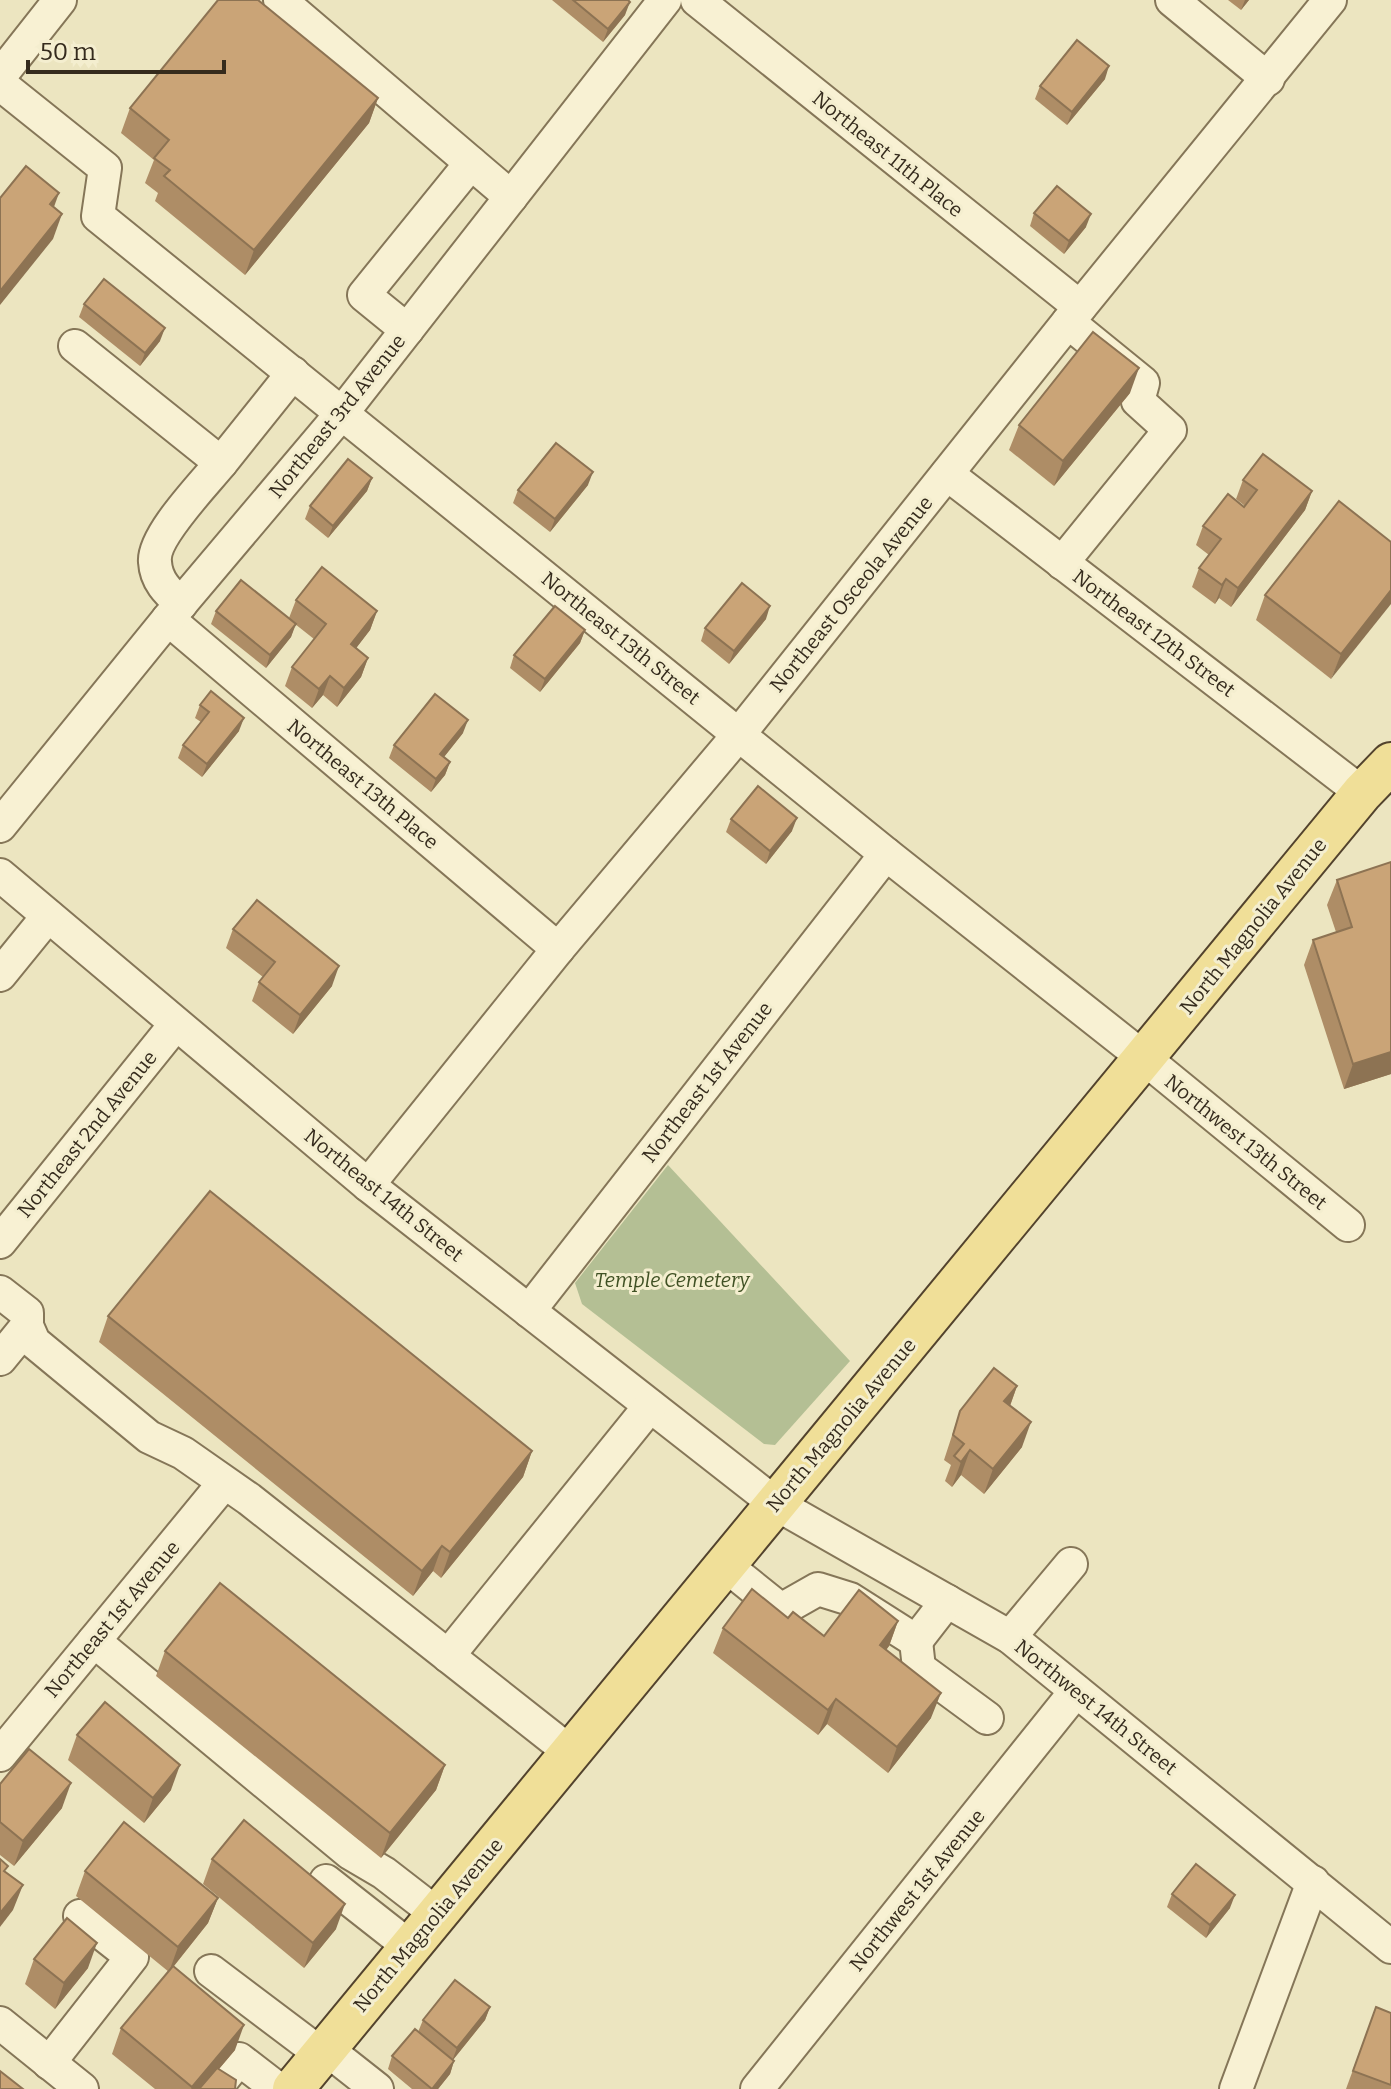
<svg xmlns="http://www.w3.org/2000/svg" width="1391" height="2089" viewBox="0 0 1391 2089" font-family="Bitter,serif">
	<rect width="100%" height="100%" fill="#ece5c0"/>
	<path fill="#b4bf94" d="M668 1165 850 1361 775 1445 764 1444 582 1304 575 1283Z"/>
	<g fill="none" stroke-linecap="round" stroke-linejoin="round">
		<defs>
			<g id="minor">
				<path d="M280 0 511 197"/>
				<path d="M697 0 1080 307"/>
				<path d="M1172 0 1268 79"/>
				<path d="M0 76 60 0"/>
				<path d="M0 84 105 168 98 216 886 854 1144 1058 1348 1225"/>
				<path d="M407 330 364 295 471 163"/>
				<path d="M75 346 221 463 293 373"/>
				<path d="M947 474 1362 793"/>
				<path d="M1062 563 1170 430 1138 401 1143 383 1068 322"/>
				<path d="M181 604C168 592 156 581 155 562 152 537 204 484 221 463"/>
				<path d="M168 619 558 949"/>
				<path d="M0 826 168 619 342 413 665 0"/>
				<path d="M0 875 368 1185 776 1504 1010 1637 1391 1947"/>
				<path d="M0 975 48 916"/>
				<path d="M368 1185 558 949 740 733 1068 322 1330 0"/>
				<path d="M0 1242 175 1025"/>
				<path d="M0 1292 27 1313V1326L34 1342 149 1437 183 1453 249 1499 570 1752"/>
				<path d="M529 1311 886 854"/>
				<path d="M0 1359 27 1326"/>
				<path d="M725 1565 781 1610 818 1589 850 1599 916 1641 947 1601"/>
				<path d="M1010 1637 1071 1564"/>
				<path d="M94 1641 350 1853 384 1873 437 1914"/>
				<path d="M916 1641 919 1668 987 1718"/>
				<path d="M448 1656 650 1406"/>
				<path d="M0 1755 224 1483"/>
				<path d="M326 1881 410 1947"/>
				<path d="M211 1971 321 2054"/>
				<path d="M0 2023 82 2089"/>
				<path d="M325 2048 377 2089"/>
				<path d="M49 2063 132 1957 80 1916"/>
				<path d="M215 2089 239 2059 278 2089"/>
				<path d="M757 2089 1076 1691"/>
				<path d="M1236 2089 1313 1882"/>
			</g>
			<path id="major" d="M293 2089 1362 793 1391 763"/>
		</defs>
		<use href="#minor" stroke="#857658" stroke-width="36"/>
		<use href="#major" stroke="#53432d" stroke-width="44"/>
		<use href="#minor" stroke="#f8f1d3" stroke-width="32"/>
		<use href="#major" stroke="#f0df98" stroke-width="40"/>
	</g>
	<g fill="#ae8d66">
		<path d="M552 0H628L625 15 603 42Z"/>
		<path d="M1228 0H1249L1241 10Z"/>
		<path d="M1105 79 1067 125 1035 99 1040 86Z"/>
		<path d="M378 98 369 123 245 275 155 201 158 193 145 183 154 160 121 133 130 108Z"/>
		<path d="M1034 213 1086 227 1064 254 1030 226Z"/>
		<path d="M84 304 160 341 140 366 79 317Z"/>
		<path d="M1130 393 1054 486 1009 450 1019 425Z"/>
		<path d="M372 478 367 491 328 538 305 519 310 506Z"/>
		<path d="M1243 480 1312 491 1305 510 1231 607 1219 598 1215 604 1192 587 1199 568 1209 555 1196 545 1203 526 1245 506 1236 499Z"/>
		<path d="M588 485 550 532 513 503 518 490Z"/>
		<path d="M1391 542 1331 679 1256 620 1265 595Z"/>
		<path d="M296 600 377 611 370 630 356 648 368 658 361 677 337 707 323 695 312 708 285 686 292 667 314 639 295 624 291 637 266 668 211 624 216 611 289 618Z"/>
		<path d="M766 619 729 664 701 641 705 628Z"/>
		<path d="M585 630 580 643 540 692 510 668 514 655Z"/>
		<path d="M200 705 239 731 202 777 178 758 183 745 201 722 195 718Z"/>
		<path d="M463 733 444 757 450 762 445 775 431 792 389 758 394 745Z"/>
		<path d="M731 819 792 831 766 864 726 832Z"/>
		<path d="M1391 862V1074L1344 1089 1304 965 1313 940 1336 932 1327 905 1337 880Z"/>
		<path d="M233 929 332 986 293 1034 252 1001 259 982 263 977 226 948Z"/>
		<path d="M108 1316 532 1451 523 1477 441 1578 433 1571 413 1596 99 1342Z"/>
		<path d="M1017 1386 1010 1406 1022 1447 984 1494 961 1475 952 1487 945 1481 951 1465 944 1460 960 1411Z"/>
		<path d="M788 1618 824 1636 898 1621 889 1646 886 1650 931 1718 888 1773 827 1724 818 1735 713 1653 723 1628Z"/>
		<path d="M165 1651 445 1765 436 1790 381 1858 156 1676Z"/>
		<path d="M77 1735 171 1790 144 1823 68 1760Z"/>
		<path d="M0 1784 62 1808 14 1866 0 1855Z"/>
		<path d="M212 1859 336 1929 304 1968 203 1884Z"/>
		<path d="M85 1871 218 1898 208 1923 174 1966 235 2050 219 2069 235 2089H155L112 2054 121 2028 169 1972 76 1896Z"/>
		<path d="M1172 1894 1230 1908 1206 1938 1167 1907Z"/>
		<path d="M34 1959 88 1968 55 2009 25 1984Z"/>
		<path d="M490 2007 485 2020 453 2060 454 2061 450 2074 438 2089H412L388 2069 392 2056 418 2032 423 2020Z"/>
		<path d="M1376 2007 1391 2013V2089H1346Z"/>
	</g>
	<g fill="#8d7353">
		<path d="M1245 0H1249L1241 10Z"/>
		<path d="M630 2 625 15 603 42 608 29Z"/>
		<path d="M1109 66 1105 79 1067 125 1072 112Z"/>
		<path d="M378 98 369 123 245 275 254 250Z"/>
		<path d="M59 193 50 218V204Z"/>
		<path d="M62 214 53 239 0 305V291Z"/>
		<path d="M1091 214 1086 227 1064 254 1069 241Z"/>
		<path d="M165 328 160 341 140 366 145 353Z"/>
		<path d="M1139 368 1130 393 1054 486 1063 461Z"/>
		<path d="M593 472 588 485 550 532 555 519Z"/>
		<path d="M372 478 367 491 328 538 333 526Z"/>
		<path d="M1312 491 1305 510 1231 607 1238 588Z"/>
		<path d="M1226 579 1219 598 1215 604 1222 585Z"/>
		<path d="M1391 590V604L1331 679 1341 654Z"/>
		<path d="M770 606 766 619 729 664 734 651Z"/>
		<path d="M377 611 370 630 344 664 351 644Z"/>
		<path d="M296 624 291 637 266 668 270 655Z"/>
		<path d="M585 630 580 643 540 692 545 679Z"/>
		<path d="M368 658 361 677 337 707 344 688Z"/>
		<path d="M330 676 323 695 312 708 319 689Z"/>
		<path d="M244 718 239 731 202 777 207 764Z"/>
		<path d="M468 720 463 733 436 767 440 754Z"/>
		<path d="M450 762 445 775 431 792 436 779Z"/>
		<path d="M797 818 792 831 766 864 770 851Z"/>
		<path d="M339 966 332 986 293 1034 300 1015Z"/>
		<path d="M1391 1052V1074L1344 1089 1353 1064Z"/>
		<path d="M1017 1386 1008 1411 1004 1401Z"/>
		<path d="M1031 1422 1022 1447 984 1494 993 1469Z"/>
		<path d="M970 1450 961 1475 952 1487 961 1462Z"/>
		<path d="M532 1451 523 1477 441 1578 450 1552Z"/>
		<path d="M442 1546 433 1571 413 1596 422 1571Z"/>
		<path d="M898 1621 889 1646 871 1670 880 1645Z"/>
		<path d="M941 1693 931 1718 888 1773 897 1747Z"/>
		<path d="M836 1699 827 1724 818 1735 828 1710Z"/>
		<path d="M180 1765 171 1790 144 1823 153 1798Z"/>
		<path d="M445 1765 436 1790 381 1858 390 1833Z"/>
		<path d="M71 1783 62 1808 14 1866 23 1841Z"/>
		<path d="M23 1885 13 1910 0 1927V1913Z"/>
		<path d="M1235 1895 1230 1908 1206 1938 1210 1925Z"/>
		<path d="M218 1898 208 1923 169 1972 178 1947Z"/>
		<path d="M345 1904 336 1929 304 1968 313 1943Z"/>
		<path d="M97 1943 88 1968 55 2009 64 1983Z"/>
		<path d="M490 2007 485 2020 452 2061 457 2048Z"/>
		<path d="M244 2025 235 2050 202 2089H191Z"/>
		<path d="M454 2061 450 2074 438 2089H432Z"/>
	</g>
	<g fill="#caa477" stroke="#8d7353" stroke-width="2">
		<path d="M218 0H258L378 98 254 250 164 176 170 170 154 158 169 140 130 108Z"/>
		<path d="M573 0H628L630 2 608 29Z"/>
		<path d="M1077 40 1109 66 1072 112 1040 86Z"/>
		<path d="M26 166 59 193 50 204 62 214 0 291V198Z"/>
		<path d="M1057 186 1091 214 1069 241 1034 213Z"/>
		<path d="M104 279 165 328 145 353 84 304Z"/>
		<path d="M1093 332 1139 368 1063 461 1019 425Z"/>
		<path d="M556 443 593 472 555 519 518 490Z"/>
		<path d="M1263 454 1312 491 1238 588 1226 579 1222 585 1199 568 1221 539 1203 526 1228 494 1244 507 1257 490 1243 480Z"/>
		<path d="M348 459 372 478 333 526 310 506Z"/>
		<path d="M1339 501 1391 542V590L1341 654 1265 595Z"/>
		<path d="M322 567 377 611 351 644 368 658 344 688 330 676 319 689 292 667 326 624 296 600Z"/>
		<path d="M241 580 296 624 270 655 216 611Z"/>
		<path d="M742 583 770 606 734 651 705 628Z"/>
		<path d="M555 606 585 630 545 679 514 655Z"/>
		<path d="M211 691 244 718 207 764 183 745 209 712 200 705Z"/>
		<path d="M435 694 468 720 440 754 450 762 436 779 394 745Z"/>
		<path d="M758 786 797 818 770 851 731 819Z"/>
		<path d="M1391 862V1052L1353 1064 1313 940 1352 927 1337 880Z"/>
		<path d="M257 900 339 966 300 1015 259 982 275 962 233 929Z"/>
		<path d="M210 1191 532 1451 450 1552 442 1546 422 1571 108 1316Z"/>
		<path d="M994 1368 1017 1386 1004 1401 1031 1422 993 1469 970 1450 961 1462 954 1456 964 1444 953 1435 960 1411Z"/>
		<path d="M220 1583 445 1765 390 1833 165 1651Z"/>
		<path d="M752 1589 788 1618 793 1612 824 1636 859 1590 898 1621 880 1645 941 1693 897 1747 836 1699 828 1710 723 1628Z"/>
		<path d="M105 1702 180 1765 153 1798 77 1735Z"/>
		<path d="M29 1749 71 1783 23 1841 0 1822V1784Z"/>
		<path d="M244 1820 345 1904 313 1943 212 1859Z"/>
		<path d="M124 1822 218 1898 178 1947 85 1871Z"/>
		<path d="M0 1859 8 1866 4 1871 23 1885 0 1913Z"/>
		<path d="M1196 1864 1235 1895 1210 1925 1172 1894Z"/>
		<path d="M67 1918 97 1943 64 1983 34 1959Z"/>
		<path d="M173 1966 244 2025 192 2087 121 2028Z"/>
		<path d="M455 1980 490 2007 457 2048 423 2020Z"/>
		<path d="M1376 2007 1391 2013V2085L1353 2071Z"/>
		<path d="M415 2029 454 2061 432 2089 392 2056Z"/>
		<path d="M217 2068 236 2080 235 2089H199Z"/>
		<path d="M0 2071 23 2089H0Z"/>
	</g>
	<g text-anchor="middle" stroke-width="6" stroke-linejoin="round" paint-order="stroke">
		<g font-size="20" fill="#352b1d" stroke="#f4eecf">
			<text transform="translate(888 154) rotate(39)" y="7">Northeast 11th Place</text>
			<text transform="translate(337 416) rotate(-51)" y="7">Northeast 3rd Avenue</text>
			<text transform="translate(851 594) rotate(-51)" y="7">Northeast Osceola Avenue</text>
			<text transform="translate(1154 633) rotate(37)" y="7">Northeast 12th Street</text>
			<text transform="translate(621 638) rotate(39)" y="7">Northeast 13th Street</text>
			<text transform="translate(363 784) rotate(40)" y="7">Northeast 13th Place</text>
			<text transform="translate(1253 926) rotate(-51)" y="7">North Magnolia Avenue</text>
			<text transform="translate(707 1082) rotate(-52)" y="7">Northeast 1st Avenue</text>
			<text transform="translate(87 1134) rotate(-51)" y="7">Northeast 2nd Avenue</text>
			<text transform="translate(1246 1142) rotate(39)" y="7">Northwest 13th Street</text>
			<text transform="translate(384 1195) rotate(39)" y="7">Northeast 14th Street</text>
			<text transform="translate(841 1425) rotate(-50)" y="7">North Magnolia Avenue</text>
			<text transform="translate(112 1619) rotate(-50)" y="7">Northeast 1st Avenue</text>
			<text transform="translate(1096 1707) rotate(39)" y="7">Northwest 14th Street</text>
			<text transform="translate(917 1890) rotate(-51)" y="7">Northwest 1st Avenue</text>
			<text transform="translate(428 1925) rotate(-50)" y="7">North Magnolia Avenue</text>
		</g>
		<g font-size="20" font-style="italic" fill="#405124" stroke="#f4eecf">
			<text x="672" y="1287">Temple Cemetery</text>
		</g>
	</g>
	<path d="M28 60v12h196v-12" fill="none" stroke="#352b1d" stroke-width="4"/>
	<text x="40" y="60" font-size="24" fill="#352b1d" stroke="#f4eecf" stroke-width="6" paint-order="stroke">50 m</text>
</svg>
